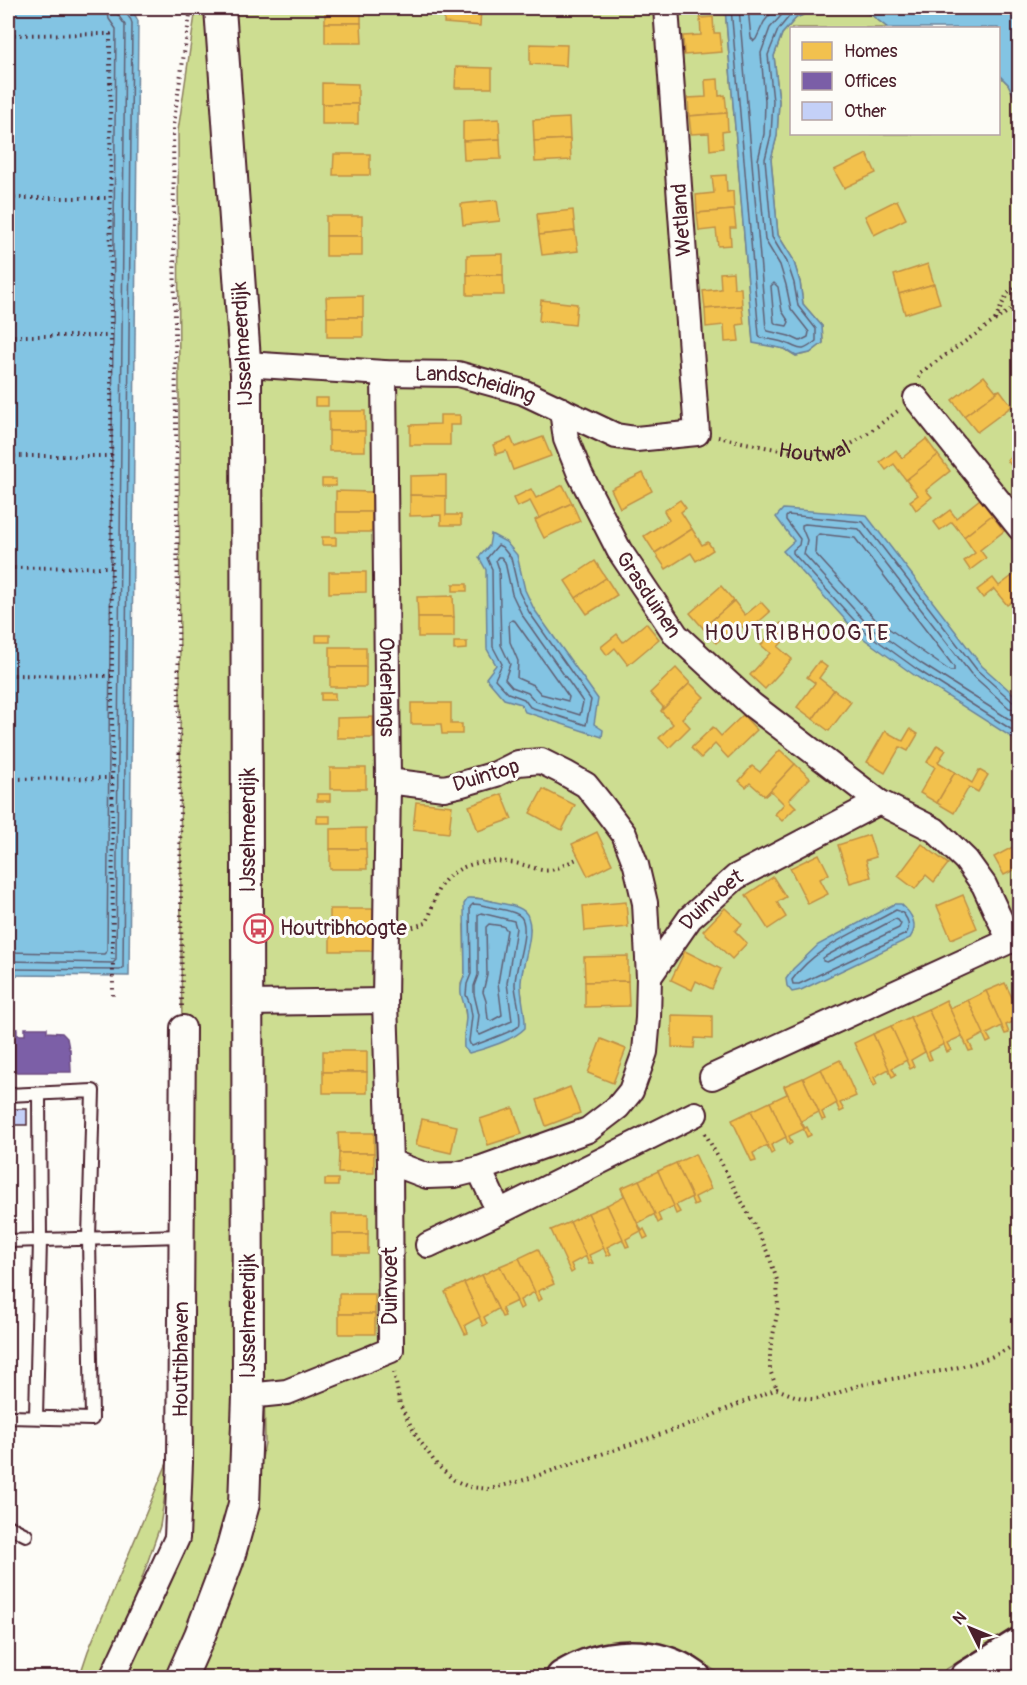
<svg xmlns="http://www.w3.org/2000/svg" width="1027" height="1685" viewBox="0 0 1027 1685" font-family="Pangolin,sans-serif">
	<rect width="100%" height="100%" fill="#fdfcf7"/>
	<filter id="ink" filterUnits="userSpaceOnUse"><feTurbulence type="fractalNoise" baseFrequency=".0167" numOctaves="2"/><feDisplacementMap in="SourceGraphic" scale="12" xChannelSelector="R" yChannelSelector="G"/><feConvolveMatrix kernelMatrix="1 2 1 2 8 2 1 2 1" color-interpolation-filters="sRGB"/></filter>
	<g filter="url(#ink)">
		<g fill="#cddd91" stroke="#8c7e5e" stroke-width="1.5" fill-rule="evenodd">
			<path d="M196 8H206L237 371 239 1402 225 1545 171 1677 128 1678 181 1523 187 1357 181 956 178 131Z"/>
			<path d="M232 8H725L753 342 785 349 796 356 810 353 823 343 822 326 803 304 800 282 793 259 778 235 771 159 777 136 779 101 774 56 782 34 796 18 810 12 858 11 870 14 888 28H792V134H998L999 75 1008 84 1016 100 1019 102V1624L934 1677H722C682 1641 631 1635 580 1653 565 1659 550 1669 536 1677L190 1678 243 1555 265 1443 261 1166ZM476 898 492 901 530 928 520 983 522 998 505 1040 493 1044 466 1017 461 983 465 974 464 925Z"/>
			<path d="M167 1463 166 1488 160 1526 108 1677 79 1678 88 1651Z"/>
		</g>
		<g fill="#83c4e3" stroke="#6c8299" stroke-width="1.5">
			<path d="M725 8H1019V102L1016 100 1008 84 999 75 998 28H888L870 14 858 11H834L810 12 796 18 782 34 774 56 779 101 777 136 771 159 778 235 793 259 800 282 803 304 822 326 823 343 810 353 796 356 785 349 753 343Z"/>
			<path d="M8 9H126L134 13 138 21 129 976 8 975Z"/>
			<path d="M783 509 866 515 982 666 1019 699V744L1016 740 914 675 860 636 783 551 794 541 776 517Z"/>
			<path d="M491 534 506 542 517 555 525 590 534 609 598 699 594 724 603 730 602 737 525 712 521 704 504 699 486 678 496 665 487 649 486 570 479 557 489 546Z"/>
			<path d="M468 898C479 897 490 901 500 903 510 905 525 907 528 917 535 935 522 963 521 982 520 997 526 1012 525 1028 514 1040 485 1049 469 1053L464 1048C463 1037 465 1028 466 1018 466 999 455 996 465 974L464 904Z"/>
			<path d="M894 904H901C912 914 919 925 910 938L801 990 792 992 787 986 786 979 793 969 818 945Z"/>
		</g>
		<g fill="#f2c14e" stroke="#c09044" stroke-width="1.5">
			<rect x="325" y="8" width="36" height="15"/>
			<path d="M445 8H481L480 26 444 23Z"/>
			<path d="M713 17 714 33H720L722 52 684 55 683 36 701 35 700 18Z"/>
			<path d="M325 23H361L362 43H325Z"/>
			<path d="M530 44 567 45 566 66 530 64Z"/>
			<path d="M456 67 492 68V88H455Z"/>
			<path d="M718 79 719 96 725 95 727 113 689 116 688 98 706 97 705 80Z"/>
			<path d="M322 83 358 84V104H322Z"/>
			<rect x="322" y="104" width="36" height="20"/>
			<path d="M727 113 728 131 722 132 723 148 710 150 709 133 691 134 689 116Z"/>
			<path d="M569 118 570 139 534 141 533 120Z"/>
			<path d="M499 119 500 139 463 141V121Z"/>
			<path d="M500 139 501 159 464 160 463 141Z"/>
			<path d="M570 139 571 160 535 162 534 141Z"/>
			<path d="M334 154H370V175H333Z"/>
			<path d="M867 154 876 173 844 188 834 170Z"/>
			<path d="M726 175 727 192 733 191 734 210 697 213 696 195 714 193 712 176Z"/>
			<path d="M497 200 500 221 463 225 461 204Z"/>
			<path d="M897 200 906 219 874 235 865 216Z"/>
			<path d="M573 210 575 231 539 235 537 214Z"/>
			<path d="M734 210 736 228H730L731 245 718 246 716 229 699 231 697 213Z"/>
			<rect x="326" y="216" width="36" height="20"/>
			<path d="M575 231 578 251 542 255 539 235Z"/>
			<rect x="326" y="236" width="36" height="20"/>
			<path d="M503 254V275H467V255Z"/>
			<path d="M928 264 934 284 899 294 894 275Z"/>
			<path d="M733 272 734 288H741L742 306 705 309 703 291 721 289 720 273Z"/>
			<path d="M467 275H503L504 295H467Z"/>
			<path d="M934 284 940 303 905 314 899 294Z"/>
			<path d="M363 296V317H327L326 297Z"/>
			<path d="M541 300 577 304 575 325 539 321Z"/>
			<path d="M742 306 744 324 737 325 739 341 725 342 724 325 706 327 705 309Z"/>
			<rect x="327" y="317" width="36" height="20"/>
			<path d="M984 376 996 391 1000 390 964 416 952 400Z"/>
			<path d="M1000 390 1012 406 977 432 964 416Z"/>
			<rect x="315" y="398" width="13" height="8"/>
			<rect x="329" y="411" width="36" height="20"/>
			<path d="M440 415H460V425H450V445H410V425L440 424Z"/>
			<rect x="329" y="431" width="36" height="20"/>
			<path d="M543 437 551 456 513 470 506 451 496 454 493 445 511 438 515 447Z"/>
			<path d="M926 439 938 455 906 480 894 464 886 470 880 462 896 450 902 458Z"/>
			<path d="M1020 451V476H1019L1007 460Z"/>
			<path d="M938 455 950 471 926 490 932 497 916 510 910 501 918 495 906 480Z"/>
			<path d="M643 473 652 491 620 508 611 489Z"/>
			<path d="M446 475V496L410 495V476Z"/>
			<rect x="322" y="479" width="14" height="7"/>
			<path d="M563 485 572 503 535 520 539 518 530 501 517 507 513 498 531 489 536 498Z"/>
			<path d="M336 491 372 492V512H336Z"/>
			<path d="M410 495 446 496V515H461V525H441V515L410 516Z"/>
			<path d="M980 499 992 515 964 537 952 522 940 530 934 522 950 510 956 518Z"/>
			<path d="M680 500 686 508 681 512 692 529 655 553 644 536 669 520 664 511Z"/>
			<path d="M572 503 580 521 544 538 535 520Z"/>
			<rect x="336" y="512" width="36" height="20"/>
			<path d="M992 515 1004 531 980 550 986 558 970 570 964 561 975 553 964 537Z"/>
			<path d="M692 529 702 545 708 542 713 550 696 561 691 553 666 569 655 553Z"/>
			<rect x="322" y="537" width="14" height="8"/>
			<path d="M595 561 606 578 576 598 565 581Z"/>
			<path d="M1020 570V596L1007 605 994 589 983 598 977 590 993 578 999 586Z"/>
			<path d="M329 572H366V592L329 593Z"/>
			<path d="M606 578 617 595 587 614 576 598Z"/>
			<rect x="453" y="584" width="14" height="7"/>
			<path d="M721 586 734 601 703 628 690 613Z"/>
			<path d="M453 596 454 617H418L417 597Z"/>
			<path d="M734 601 745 615 761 602 770 612 747 632 739 623 716 643 703 628Z"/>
			<rect x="418" y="617" width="36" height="20"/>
			<path d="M646 623 659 639 628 665 615 648 607 655 601 647 617 634 623 642Z"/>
			<path d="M781 623 791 632 778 647 792 659 765 689 750 675 770 653 761 645Z"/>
			<rect x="316" y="635" width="14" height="7"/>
			<path d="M454 642H467V649L454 650Z"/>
			<rect x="330" y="647" width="36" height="20"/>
			<path d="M819 661 827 667 819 678 834 690 813 719 797 707 815 683 807 677Z"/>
			<rect x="330" y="667" width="36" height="20"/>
			<path d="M676 668 690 683 661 711 663 707 650 693Z"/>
			<path d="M690 683 704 697 682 718 690 727 669 748 659 738 673 724 661 711Z"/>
			<path d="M834 690 851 702 829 731 813 719Z"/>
			<rect x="321" y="693" width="14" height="7"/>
			<path d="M411 703H451V724H462V734H442L441 724H411Z"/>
			<path d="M743 715 757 730 728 758 715 744 701 758 691 748 713 727 721 736Z"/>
			<path d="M373 717V738H337V718Z"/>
			<path d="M910 729 918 734 908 751 900 747 885 773 867 762 885 731 903 741Z"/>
			<path d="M937 745 946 750 938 762 955 772 937 803 920 793 935 767 927 762Z"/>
			<path d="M780 750 795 764 765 796 750 783 746 787 739 781 752 766 760 772Z"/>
			<path d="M795 764 810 778 789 800 796 807 782 821 775 814 784 804 771 791 765 796Z"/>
			<rect x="330" y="768" width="36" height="21"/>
			<path d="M979 770 988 775 978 792 969 787 954 813 937 803 955 772 972 783Z"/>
			<path d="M543 789 575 805 562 830 530 813Z"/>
			<rect x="317" y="794" width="13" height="7"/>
			<path d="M502 794 512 819 478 831 469 806Z"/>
			<path d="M416 802 452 806 449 833 413 829Z"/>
			<rect x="317" y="816" width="13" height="7"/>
			<path d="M366 828V849H330V829Z"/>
			<path d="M597 832 612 864 588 876 572 844Z"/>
			<path d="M869 835 876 857 866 860 871 877 850 883 838 845Z"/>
			<path d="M1020 843V867L1004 875 994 857Z"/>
			<path d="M922 844 948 864 934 882 926 875 915 889 898 876Z"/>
			<path d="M330 849H366L367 869H330Z"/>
			<path d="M819 854 829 874 820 879 828 894 808 904 790 868Z"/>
			<path d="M773 877 786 897 777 902 786 917 768 929 746 895Z"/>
			<path d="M963 895 977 928 951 939 937 906Z"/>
			<path d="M626 902 628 927 585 931 583 906Z"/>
			<path d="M725 908 742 924 735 931 747 943 732 959 703 931Z"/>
			<rect x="330" y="909" width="44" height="21"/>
			<rect x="330" y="930" width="44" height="21"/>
			<path d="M685 951 721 969 712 989 696 981 692 990 671 980Z"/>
			<path d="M628 956V981L585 982 584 957Z"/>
			<path d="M628 981 629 1006 585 1007V982Z"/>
			<path d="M1005 983 1020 1014V1019L1006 1025 1009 1033 1005 1034 986 991Z"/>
			<path d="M986 991 1002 1026 987 1034 991 1041 987 1043 968 1000Z"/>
			<path d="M946 1000 966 1043 962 1036 947 1043 951 1050 947 1052 928 1009Z"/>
			<path d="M946 1000 950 1008 968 1000 984 1034 969 1042 973 1050 969 1051Z"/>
			<path d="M928 1009 944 1044 929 1052 932 1059 929 1060 910 1017Z"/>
			<path d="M672 1015 712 1016V1039L695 1038 694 1048 672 1047Z"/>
			<path d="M910 1017 925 1052 911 1060 914 1067 910 1069 891 1026Z"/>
			<path d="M891 1026 907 1060 892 1068 896 1075 892 1077 873 1034Z"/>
			<path d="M873 1034 889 1069 874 1077 877 1084 874 1086 854 1043Z"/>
			<path d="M601 1039 626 1049 613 1083 588 1073Z"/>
			<rect x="323" y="1051" width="44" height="21"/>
			<path d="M840 1060 856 1096 840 1103 844 1110 840 1112 821 1069Z"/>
			<path d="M821 1069 837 1103 822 1112 825 1119 822 1120 803 1078Z"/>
			<rect x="323" y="1072" width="44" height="21"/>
			<path d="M803 1078 819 1112 801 1121 805 1128 807 1127 811 1135 807 1137 784 1086Z"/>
			<path d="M784 1086 804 1129 789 1136 792 1143 789 1145 770 1102 787 1094Z"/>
			<path d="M570 1087 580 1113 546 1126 537 1100Z"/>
			<path d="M770 1102 786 1137 771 1145 774 1152 771 1154 751 1111Z"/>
			<path d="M513 1108 522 1134 488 1145 480 1119Z"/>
			<path d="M751 1111 768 1145 753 1153 756 1161 752 1162 732 1120Z"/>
			<path d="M422 1119 457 1126 451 1153 416 1145Z"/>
			<path d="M338 1133H374V1153H339Z"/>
			<path d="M339 1153H374V1173H338Z"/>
			<path d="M695 1154 711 1189 695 1197 698 1204 694 1206 691 1198 692 1197 676 1163Z"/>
			<path d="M676 1163 692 1197 676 1205 680 1212 676 1214 658 1171Z"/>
			<path d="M658 1171 674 1206 658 1214 661 1221 658 1223 639 1180Z"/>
			<rect x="325" y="1179" width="13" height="7"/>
			<path d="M639 1180 655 1214 638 1223 642 1231 644 1229 648 1237 644 1239 621 1188Z"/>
			<path d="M621 1188 641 1231 626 1239 629 1246 626 1247 607 1205 624 1196Z"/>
			<path d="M607 1205 623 1239 607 1247 611 1254 607 1256 588 1213Z"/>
			<path d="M588 1213 604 1248 589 1255 593 1263 589 1264 570 1222Z"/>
			<rect x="332" y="1214" width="36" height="20"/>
			<path d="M570 1222 586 1256 571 1264 574 1271 571 1273 551 1230Z"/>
			<rect x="332" y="1234" width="36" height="20"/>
			<path d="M538 1249 554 1284 538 1291 542 1299 538 1301 519 1258Z"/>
			<path d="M519 1258 535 1292 520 1300 523 1307 520 1309 500 1266Z"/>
			<path d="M500 1266 517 1301 502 1308 505 1316 502 1317 482 1275Z"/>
			<path d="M482 1275 498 1309 484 1317 487 1324 483 1326 464 1283Z"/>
			<path d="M464 1283 480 1317 465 1325 468 1333 465 1334 445 1292Z"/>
			<rect x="339" y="1294" width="36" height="20"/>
			<rect x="339" y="1314" width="36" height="20"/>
		</g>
		<path fill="#7b5ea7" stroke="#6c4b82" stroke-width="1.5" d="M8 1028 17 1029V1035H25V1028H47V1032L62 1033 67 1038 69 1049H70L71 1072H8Z"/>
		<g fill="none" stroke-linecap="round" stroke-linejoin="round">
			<g stroke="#616175" stroke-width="1.5">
				<path d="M731 8 759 335 761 338C769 339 777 340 785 343 802 349 800 354 816 341V329L798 306 794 283 787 262 772 237 765 159 771 135 773 101 768 55 778 30 792 13 805 8"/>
				<path d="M739 8 766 329 768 331 789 336 800 341 808 337 809 332 791 309 786 285 780 265 765 240 758 160 764 134 765 101 761 53 770 28 788 8"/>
				<path d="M748 8 751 38 754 41 756 39 764 22 775 8"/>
				<path d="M774 283 778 287 782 311 789 322 787 326 776 324 774 322 771 286Z"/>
				<path d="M819 534 855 538 954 667V671H950L875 619 815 553 816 537Z"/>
				<path d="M498 545 502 547 511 558 519 592 529 612 591 700 586 725 530 707 524 699 508 693 495 679 502 664 493 647 492 569 487 558Z"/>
				<path d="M498 557H501L505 562 512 594 522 615 583 702 580 715 535 701 528 693 512 687 505 679 510 664 501 645 499 569 496 560Z"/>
				<path d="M512 620 515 621 569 697 568 701 541 694 533 685 517 678 518 661 510 642 509 622Z"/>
				<path d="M1020 703 1013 702 977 670 863 522 788 515 786 517V520L800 539 799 545 793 550V553L864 631 918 670 1020 735"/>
				<path d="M1020 711 1009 708 971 674 859 529 805 524 802 525V528L807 540 804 554 869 626 922 664 1020 726"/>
				<path d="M473 904C481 904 488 907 495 908 503 910 516 911 521 917 531 930 514 969 515 985 515 995 523 1019 519 1026 516 1030 478 1044 472 1046L470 1044 469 1041 472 1016 470 1004 466 995 467 984 471 974 470 907Z"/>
				<path d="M896 910C906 912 912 925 906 934L799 984H793L792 980C815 946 862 930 896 910Z"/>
				<path d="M481 913 514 921 516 928 507 983 512 1021 480 1035 477 1032 479 1015 474 994V986L478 975V915Z"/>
				<path d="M895 919 898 920 901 924 899 928 827 962 823 961V958L826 956Z"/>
				<path d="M489 924 503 926 507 930 498 983 502 1015 491 1021 488 1019 486 1001 483 992 487 975 486 927Z"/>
				<path d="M8 952 104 954 107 951 116 29 109 19 107 8"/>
				<path d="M8 961 113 963 116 960 125 25 118 15 116 8"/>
				<path d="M8 969 120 970 123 968 132 23C131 16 124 15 124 8"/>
			</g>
		</g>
		<rect fill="#c4d0f7" stroke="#4a1f2b" stroke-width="1.5" x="8" y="1109" width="19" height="16"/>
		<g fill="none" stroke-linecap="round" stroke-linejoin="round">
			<defs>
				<g id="service">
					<path d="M8 1095 93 1091 89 1238 92 1419 8 1417"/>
					<path d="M8 1241 181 1236"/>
					<path d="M36 1417 40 1240 39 1094"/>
					<path d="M8 1526 26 1535"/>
				</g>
				<g id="minor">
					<path id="s2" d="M245 364 384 373 458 374 523 392 616 436 636 439 697 433 666 8"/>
					<path id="s3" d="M384 373 388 781 385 1001 390 1162"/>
					<path d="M916 398 1020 528"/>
					<path id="s4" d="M562 410 566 439 580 474 619 550 676 635 752 705 879 802"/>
					<path id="s5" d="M649 977 690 918 736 877 879 802 935 830 966 860 984 885 1010 941"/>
					<path d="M248 1003 385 1001"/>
					<path d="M712 1077 1020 936"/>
					<path d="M479 1169 499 1212"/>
					<path d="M428 1245 499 1212 695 1114"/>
					<path d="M248 1396 287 1392 391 1350 390 1162 427 1176 455 1175 479 1169 588 1130 618 1107 631 1091 645 1052 648 1018 649 977 645 903 636 865 624 834 602 805 586 785 565 773 541 761 518 763 496 774 462 784 444 788 388 781"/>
					<path id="s6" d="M112 1678 177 1538 180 1462 183 1028"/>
				</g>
				<path id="tertiary" d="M181 1678 200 1635 228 1561 244 1504 248 1396 246 374 220 8"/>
				<g id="primary">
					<path d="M563 1678C602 1653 655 1650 694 1678"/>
					<path d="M967 1678 1020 1645"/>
				</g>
			</defs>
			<use href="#service" stroke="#4a1f2b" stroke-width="16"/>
			<use href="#minor" stroke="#4a1f2b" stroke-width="28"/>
			<use href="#tertiary" stroke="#4a1f2b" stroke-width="34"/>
			<use href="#primary" stroke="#4a1f2b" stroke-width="38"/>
			<g stroke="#4a1f2b" stroke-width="4" stroke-dasharray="1.5 4.5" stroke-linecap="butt">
				<path d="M8 35 110 34 113 1000"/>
				<path d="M8 198H110"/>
				<path d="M995 320 1007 294 1020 284"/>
				<path d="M8 336H110"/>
				<path d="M919 378 920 373 1020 303"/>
				<path id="s1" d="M718 437C743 442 811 459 832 453 854 446 878 425 898 411"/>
				<path d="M8 456H112"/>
				<path d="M8 568 112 567"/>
				<path d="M8 675 111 676"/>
				<path d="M8 779 112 778"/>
				<path d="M407 929 426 923C433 911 433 895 442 884 461 859 497 858 524 865 532 867 543 872 551 870 560 868 569 862 577 859"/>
				<path d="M182 1006 173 126 191 8"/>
				<path d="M705 1133 757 1230 769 1256 777 1280 778 1308 770 1352V1370L777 1389"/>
				<path d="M394 1372 400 1405 417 1437 437 1465 454 1480 469 1487 490 1489 524 1480 697 1422 736 1405 777 1389C789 1394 800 1399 813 1399 829 1399 846 1388 861 1385 912 1373 976 1373 1020 1341"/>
			</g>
			<use href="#service" stroke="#fdfcf7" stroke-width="12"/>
			<use href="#minor" stroke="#fdfcf7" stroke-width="24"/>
			<use href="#tertiary" stroke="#fdfcf7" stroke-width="30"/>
			<use href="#primary" stroke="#fdfcf7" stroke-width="33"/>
		</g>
	</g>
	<defs>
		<symbol id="bus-ring" viewBox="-11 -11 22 22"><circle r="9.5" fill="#fdfcf7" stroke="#d1495b" stroke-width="1.5"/><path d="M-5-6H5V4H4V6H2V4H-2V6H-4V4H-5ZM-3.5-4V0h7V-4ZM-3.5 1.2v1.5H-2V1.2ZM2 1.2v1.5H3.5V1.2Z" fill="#d1495b"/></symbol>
	</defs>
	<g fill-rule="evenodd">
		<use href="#bus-ring" x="242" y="912" width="33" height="33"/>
	</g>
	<g text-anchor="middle" stroke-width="6" stroke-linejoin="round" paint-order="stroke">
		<g font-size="21" fill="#4a1f2b" stroke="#fdfcf7">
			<text transform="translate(681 220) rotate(-94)" y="7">Wetland</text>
			<text transform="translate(242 344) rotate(-93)" y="7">IJsselmeerdijk</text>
			<text dy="7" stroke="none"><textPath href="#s2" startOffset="232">Landscheiding</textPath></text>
			<text dy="7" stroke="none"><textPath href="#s1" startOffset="98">Houtwal</textPath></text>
			<text dy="7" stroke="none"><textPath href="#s4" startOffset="206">Grasduinen</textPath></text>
			<text dy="7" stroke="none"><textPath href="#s3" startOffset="314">Onderlangs</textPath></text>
			<text transform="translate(486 775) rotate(-17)" y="7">Duintop</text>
			<text transform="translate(248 830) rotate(-90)" y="7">IJsselmeerdijk</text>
			<text dy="7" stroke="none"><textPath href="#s5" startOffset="100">Duinvoet</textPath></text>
			<text transform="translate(390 1286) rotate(-90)" y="7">Duinvoet</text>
			<text transform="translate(248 1316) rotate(-90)" y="7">IJsselmeerdijk</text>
			<text dy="7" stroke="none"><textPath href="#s6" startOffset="333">Houtribhaven</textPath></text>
		</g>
		<g font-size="21" fill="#4a1f2b" stroke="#fdfcf7" text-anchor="start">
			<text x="280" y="935">Houtribhoogte</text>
		</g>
		<g font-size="22" letter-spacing="1.5" fill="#4a1f2b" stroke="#fdfcf7">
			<text x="797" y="640">HOUTRIBHOOGTE</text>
		</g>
	</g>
	<rect width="1027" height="1685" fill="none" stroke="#fdfcf7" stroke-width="30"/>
	<rect x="15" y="15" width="997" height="1655" fill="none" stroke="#4a1f2b" stroke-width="2" filter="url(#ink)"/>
	<rect x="790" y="27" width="210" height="108" fill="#fdfcf7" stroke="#b5a4a5" stroke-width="1.5"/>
	<rect x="802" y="42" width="30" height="18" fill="#f2c14e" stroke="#b5a4a5" stroke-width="1.5"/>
	<text x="844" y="57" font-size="18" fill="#4a1f2b">Homes</text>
	<rect x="802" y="72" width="30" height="18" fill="#7b5ea7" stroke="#b5a4a5" stroke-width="1.5"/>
	<text x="844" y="87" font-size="18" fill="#4a1f2b">Offices</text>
	<rect x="802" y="102" width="30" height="18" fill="#c4d0f7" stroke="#b5a4a5" stroke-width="1.5"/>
	<text x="844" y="117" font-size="18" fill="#4a1f2b">Other</text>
	<g transform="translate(970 1628) rotate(313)" stroke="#fdfcf7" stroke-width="4.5" paint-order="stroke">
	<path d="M0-4.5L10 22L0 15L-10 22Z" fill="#4a1f2b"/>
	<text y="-9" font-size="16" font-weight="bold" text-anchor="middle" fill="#4a1f2b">N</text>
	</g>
</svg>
